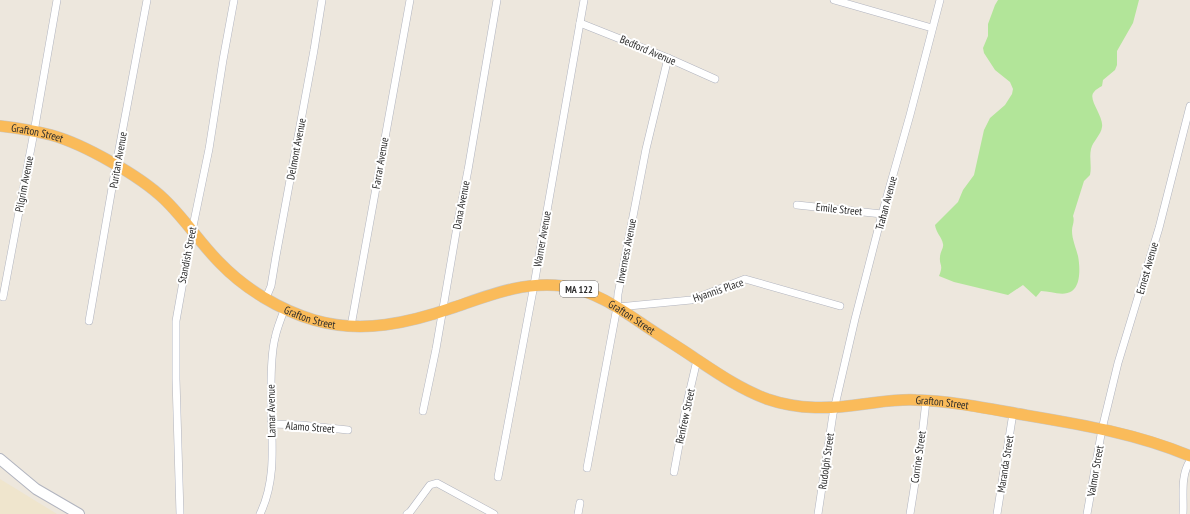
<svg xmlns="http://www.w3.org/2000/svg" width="1190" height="514" viewBox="0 0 1190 514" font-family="'PT Sans Narrow',sans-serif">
	<rect width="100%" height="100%" fill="#ede7dd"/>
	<path fill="#efe5cd" d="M0 479 57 514H0Z"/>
	<path fill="#b2e599" d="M998 0H1139L1133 23 1117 51V65L1115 70 1103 80 1102 86C1099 88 1096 89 1094 92 1087 99 1104 116 1102 127 1101 135 1093 141 1091 149 1089 158 1092 166 1090 175L1084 181 1073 216C1075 222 1072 225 1072 231 1072 239 1076 248 1078 256 1080 266 1081 285 1072 291 1063 297 1051 291 1041 291L1036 297 1023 285 1008 295 954 282 939 276C944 264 939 266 940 257 940 252 944 248 943 244 942 237 936 233 935 225L958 202 963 190 974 175 984 130 990 118 1005 105 1012 94 1013 89 1010 82 995 70 984 53 983 48 988 36V24L995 5Z"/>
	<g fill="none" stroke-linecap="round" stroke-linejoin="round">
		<defs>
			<g id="minor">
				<path d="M834 0 932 28"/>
				<path d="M580 23 668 58 715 79"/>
				<path d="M797 205 882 214"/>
				<path d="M3 297 34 132 57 0"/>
				<path d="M266 298 271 286 276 256 314 50 322 0"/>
				<path d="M618 307 691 300 745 279 840 306"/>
				<path d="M89 321 116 165 147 0"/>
				<path d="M351 326 410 0"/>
				<path d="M423 411 436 349 458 221 468 170 497 0"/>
				<path d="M272 424 301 425 348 430"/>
				<path d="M587 468 617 307 618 294 646 149 668 58"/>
				<path d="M674 472 686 407 697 360"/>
				<path d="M498 477 534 285 584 0"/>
				<path d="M180 514 176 379V321L192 231 209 149 223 60 234 0"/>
				<path d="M260 514C279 475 270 431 271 390 271 373 271 354 275 338 277 328 281 318 285 308"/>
				<path d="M407 514 410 512 430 485 437 483 494 514"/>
				<path d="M578 514 580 503"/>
				<path d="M818 514 833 414 855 319 882 214 910 115 940 0"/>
				<path d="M910 514 921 445 926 401"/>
				<path d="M997 514 1013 413"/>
				<path d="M1087 514 1102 429 1118 363 1159 228 1190 106"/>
				<path d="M1183 514C1184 497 1180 476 1190 461"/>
			</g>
			<path id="secondary" d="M0 459 36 489 79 514"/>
			<g id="trunk">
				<path id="s1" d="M0 126C17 128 35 131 51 135 84 144 140 176 164 199 185 219 200 243 220 263 245 289 280 310 314 320 362 334 409 323 455 307 490 295 524 281 563 286 593 290 619 308 644 325 660 336 677 346 693 357 717 373 740 389 767 399 799 410 831 409 864 404 881 402 898 399 916 400 950 401 985 408 1019 414 1078 424 1135 433 1190 456"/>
			</g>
		</defs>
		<use href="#minor" stroke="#b1b4bf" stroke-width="8"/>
		<use href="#secondary" stroke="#b1b4bf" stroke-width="12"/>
		<use href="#trunk" stroke="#c8c8c8" stroke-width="12"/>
		<use href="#minor" stroke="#fff" stroke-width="7"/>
		<use href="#secondary" stroke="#fff" stroke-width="10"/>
		<use href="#trunk" stroke="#fabb5a" stroke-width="11"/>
	</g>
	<g text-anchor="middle" stroke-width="4" stroke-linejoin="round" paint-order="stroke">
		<rect fill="#fff" stroke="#6b6b6b" stroke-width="1" x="560" y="281" width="38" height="16" rx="3"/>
		<g font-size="10" font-weight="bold" fill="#2b2b2b">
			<text x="579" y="293">MA 122</text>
		</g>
		<g font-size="11" fill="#2b2b2b" stroke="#fff">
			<text transform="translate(648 50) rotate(23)" y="4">Bedford Avenue</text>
			<text dy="4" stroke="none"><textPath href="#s1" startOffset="38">Grafton Street</textPath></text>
			<text transform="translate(296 149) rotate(-79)" y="4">Delmont Avenue</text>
			<text transform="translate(118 160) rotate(-80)" y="4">Puritan Avenue</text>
			<text transform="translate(380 163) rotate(-80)" y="4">Farrar Avenue</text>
			<text transform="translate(24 184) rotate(-79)" y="4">Pilgrim Avenue</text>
			<text transform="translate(886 203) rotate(-75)" y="4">Trahan Avenue</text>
			<text transform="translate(461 205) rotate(-79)" y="4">Dana Avenue</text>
			<text transform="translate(839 209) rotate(6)" y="4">Emile Street</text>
			<text transform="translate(542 239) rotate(-80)" y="4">Warner Avenue</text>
			<text transform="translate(626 251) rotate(-79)" y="4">Inverness Avenue</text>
			<text transform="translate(187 255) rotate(-79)" y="4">Standish Street</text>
			<text transform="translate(1147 268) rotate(-74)" y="4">Ernest Avenue</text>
			<text transform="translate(718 290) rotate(-19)" y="4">Hyannis Place</text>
			<text dy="4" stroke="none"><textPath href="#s1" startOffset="374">Grafton Street</textPath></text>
			<text dy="4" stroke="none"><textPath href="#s1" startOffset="710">Grafton Street</textPath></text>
			<text dy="4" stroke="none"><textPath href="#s1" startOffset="1045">Grafton Street</textPath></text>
			<text transform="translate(271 411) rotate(-91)" y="4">Lamar Avenue</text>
			<text transform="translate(685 416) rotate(-78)" y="4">Renfrew Street</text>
			<text transform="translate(310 427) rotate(4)" y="4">Alamo Street</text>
			<text transform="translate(918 457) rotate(-82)" y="4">Corrine Street</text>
			<text transform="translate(826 461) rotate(-82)" y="4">Rudolph Street</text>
			<text transform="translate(1005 464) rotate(-81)" y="4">Maranda Street</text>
			<text transform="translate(1095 471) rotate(-80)" y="4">Valmor Street</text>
		</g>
	</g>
</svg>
